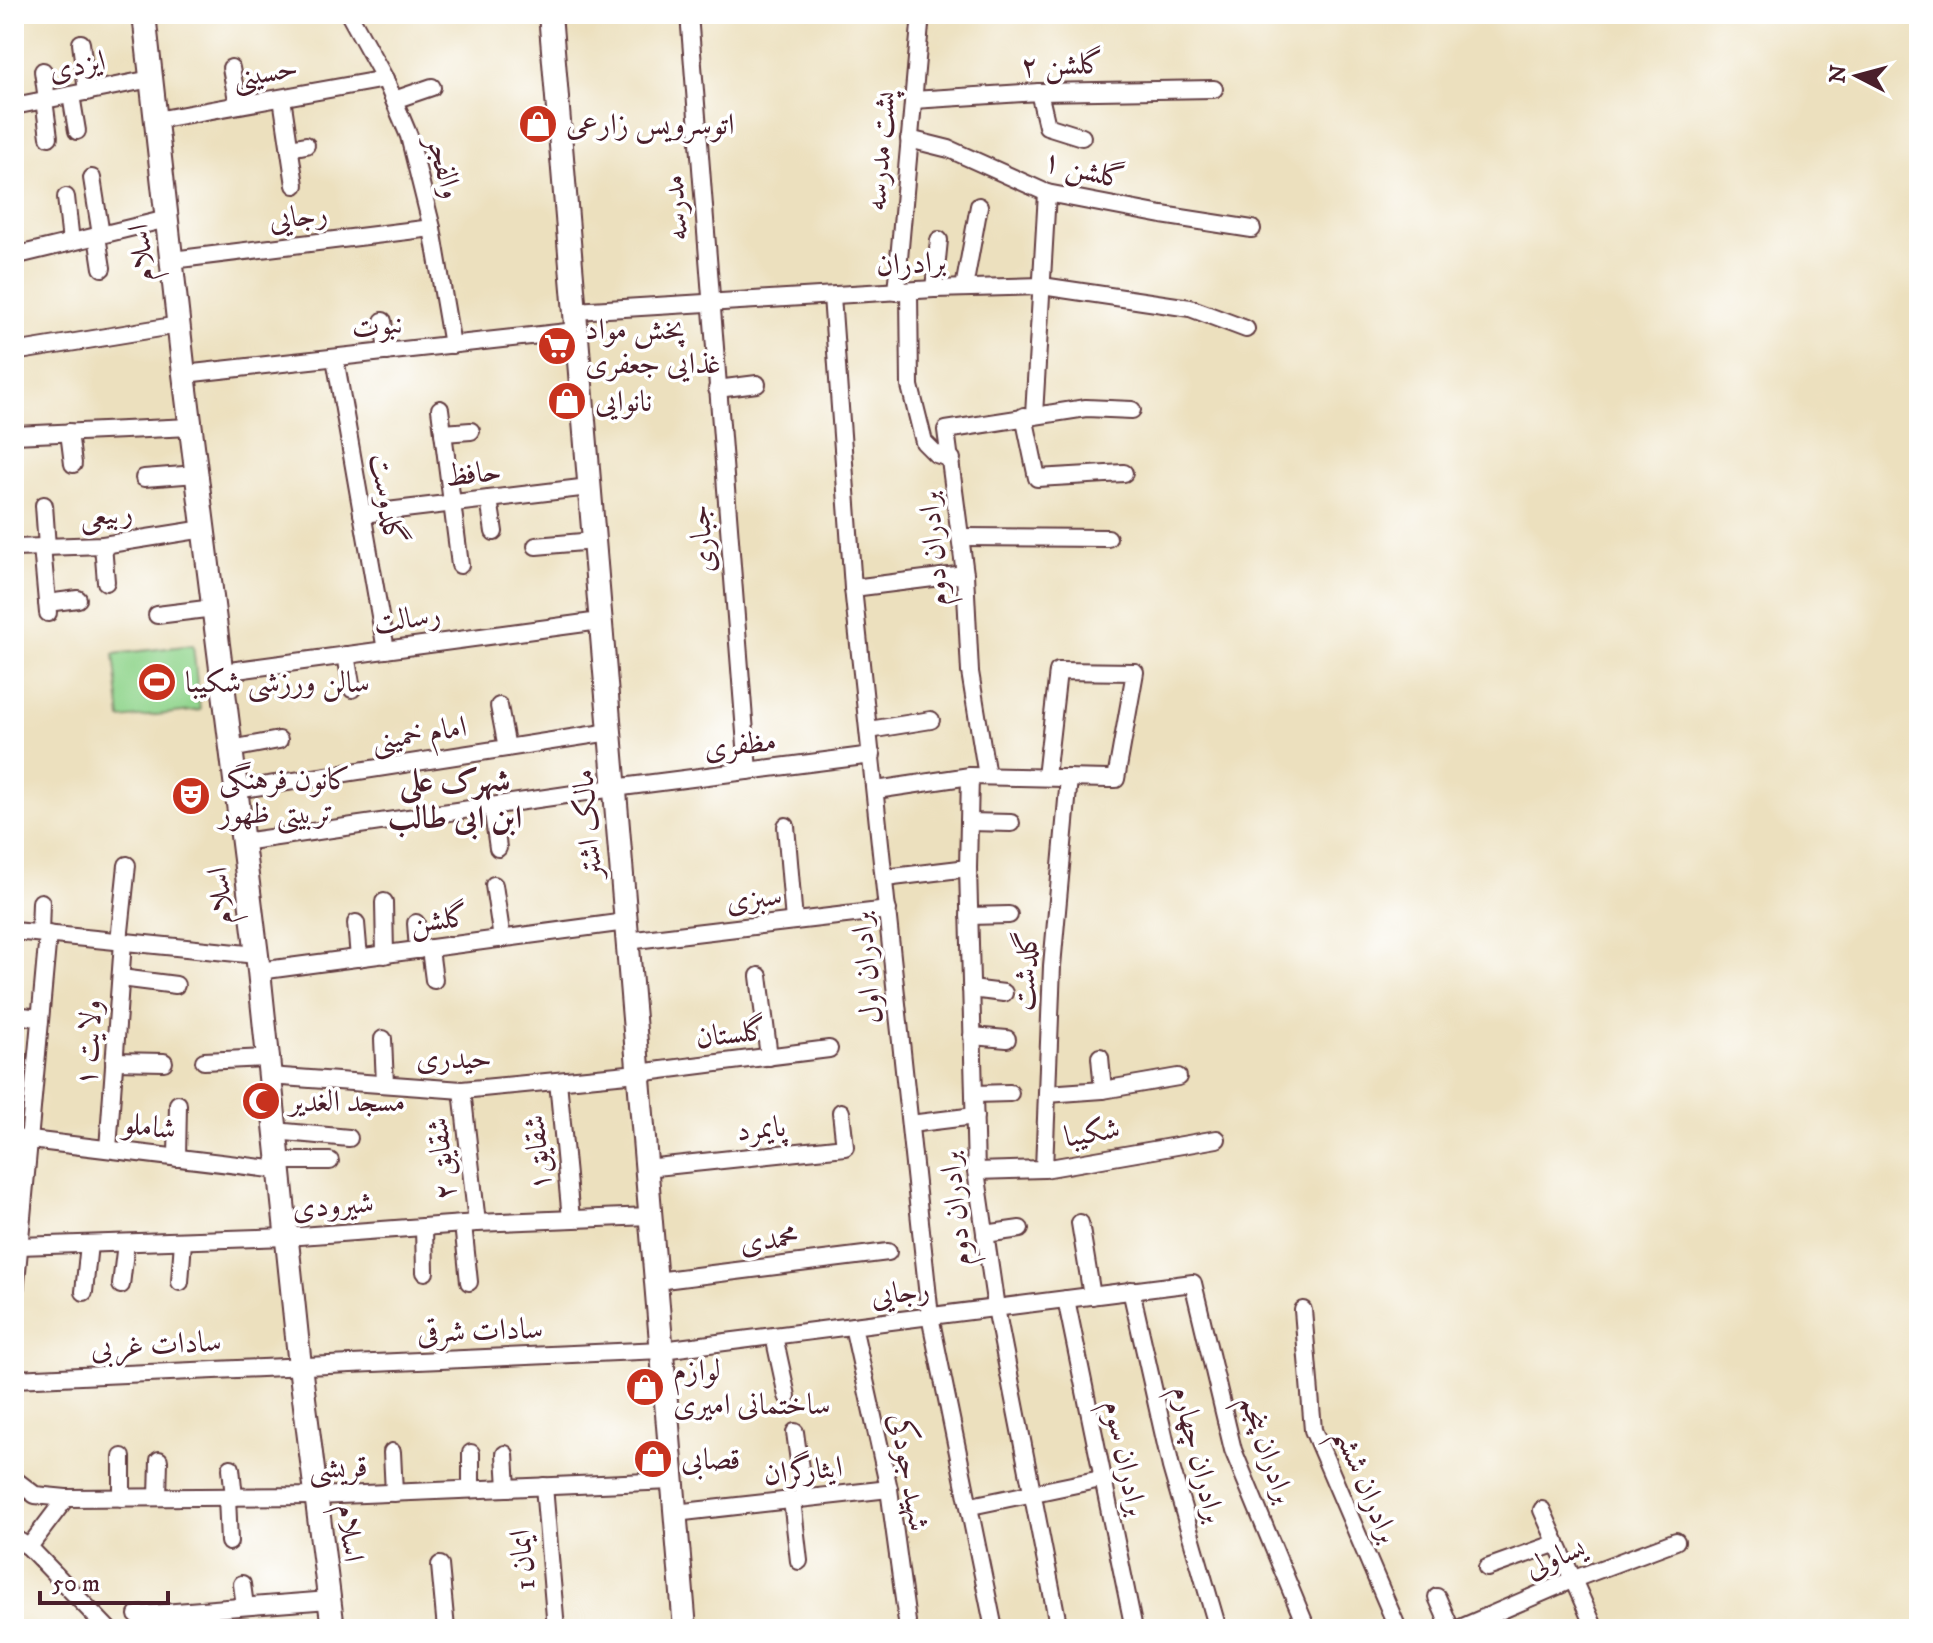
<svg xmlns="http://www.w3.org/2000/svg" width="1933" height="1643" viewBox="0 0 1933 1643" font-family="'IM FELL DW Pica',Amiri,serif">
	<rect width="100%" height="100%" fill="#fff"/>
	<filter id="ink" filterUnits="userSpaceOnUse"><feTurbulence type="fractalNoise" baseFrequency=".0125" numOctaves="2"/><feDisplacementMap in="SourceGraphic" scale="16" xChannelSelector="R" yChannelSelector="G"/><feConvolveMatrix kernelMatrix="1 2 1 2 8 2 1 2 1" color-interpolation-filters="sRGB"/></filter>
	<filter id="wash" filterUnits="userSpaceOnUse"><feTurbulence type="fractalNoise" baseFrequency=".006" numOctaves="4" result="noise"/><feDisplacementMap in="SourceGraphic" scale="32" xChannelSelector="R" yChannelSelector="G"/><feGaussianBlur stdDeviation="1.8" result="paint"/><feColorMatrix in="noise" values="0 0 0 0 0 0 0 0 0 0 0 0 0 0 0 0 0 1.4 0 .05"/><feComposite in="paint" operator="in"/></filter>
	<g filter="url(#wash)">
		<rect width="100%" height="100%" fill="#ece0be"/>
		<path fill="#93d68f" stroke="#6e7a5d" stroke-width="2" d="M193 645 200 710 121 719 114 654Z"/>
	</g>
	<g filter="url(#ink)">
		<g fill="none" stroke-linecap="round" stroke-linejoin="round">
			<defs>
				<g id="street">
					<path d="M349 14 385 79 409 136 432 228 452 345"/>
					<path d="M689 14 748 771"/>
					<path d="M81 43 87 92"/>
					<path d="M231 68 238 105"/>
					<path d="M43 71 47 100"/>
					<path d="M1039 92 1047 126 1082 137"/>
					<path d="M71 95 77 131"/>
					<path d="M282 98 295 185"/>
					<path d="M44 100 49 137"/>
					<path d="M394 100 432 87"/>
					<path d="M913 100 1039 92 1214 89"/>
					<path d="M14 106 151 79"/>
					<path d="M156 120 385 79"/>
					<path d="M14 127 17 147"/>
					<path d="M909 139 949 149 1047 193 1162 215 1252 229"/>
					<path d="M290 148 306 145"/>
					<path d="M92 178 101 235"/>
					<path d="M66 197 71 242"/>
					<path d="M97 236 102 268"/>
					<path d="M14 256 167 219"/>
					<path d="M172 260 432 228"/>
					<path d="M964 288 979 206"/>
					<path d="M934 289 939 240"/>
					<path d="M909 291 910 386 924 442 936 454 952 459"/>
					<path d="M896 292 921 14"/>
					<path d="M832 296 853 588 930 1316 994 1629"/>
					<path d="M575 311 934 289 1042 286 1190 308 1246 329"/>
					<path d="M383 321 387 352"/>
					<path d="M14 352 179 325"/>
					<path d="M335 358 386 650"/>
					<path d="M184 374 576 331"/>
					<path d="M717 389 757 384"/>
					<path d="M440 409 460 565"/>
					<path d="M1034 415 1047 193"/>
					<path d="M1024 416 1037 478 1124 473"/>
					<path d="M69 432 73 464"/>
					<path d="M443 433 471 431"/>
					<path d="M14 435 191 427"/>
					<path d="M144 478 197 474"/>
					<path d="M489 499 494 532"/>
					<path d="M44 505 47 547"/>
					<path d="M362 514 589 487"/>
					<path d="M962 537 1108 538"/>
					<path d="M103 545 106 582"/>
					<path d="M536 546 594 541"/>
					<path d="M42 547 48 613"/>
					<path d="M14 548 103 545 204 529"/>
					<path d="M853 588 965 574"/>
					<path d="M47 603 78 599"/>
					<path d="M157 615 214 608"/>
					<path d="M346 655 352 689"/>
					<path d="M222 672 600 621"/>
					<path d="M499 706 507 748"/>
					<path d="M869 730 931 720"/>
					<path d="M231 749 279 740"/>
					<path d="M970 776 968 868 976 1171 996 1308 1059 1629"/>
					<path d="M987 776 970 672 965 574 946 430 1086 408 1132 410"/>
					<path d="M236 790 610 732"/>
					<path d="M876 790 970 776 1109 779H1116L1135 672 1058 671 1046 777"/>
					<path d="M492 806 498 848"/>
					<path d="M969 822 1011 823"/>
					<path d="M786 826 794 921"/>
					<path d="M243 842 614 788 872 755"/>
					<path d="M885 878 968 868"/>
					<path d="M494 885 502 939"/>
					<path d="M384 902 385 955"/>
					<path d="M969 916 1009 915"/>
					<path d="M356 923 359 958"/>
					<path d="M416 923 418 950"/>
					<path d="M14 931 257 955"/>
					<path d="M40 933 41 902"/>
					<path d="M119 941 127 865"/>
					<path d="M627 941 888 910"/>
					<path d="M430 949 434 980"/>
					<path d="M259 971 626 922"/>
					<path d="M759 976 769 1057"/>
					<path d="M121 978 176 985"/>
					<path d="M971 989 1004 993"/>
					<path d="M14 1015 40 1018"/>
					<path d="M972 1036 1007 1039"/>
					<path d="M383 1039 385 1084"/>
					<path d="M1100 1057 1103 1090"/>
					<path d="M114 1061 164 1062"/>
					<path d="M204 1061 267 1058"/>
					<path d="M269 1076 462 1090 638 1073 829 1049"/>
					<path d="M558 1081 571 1219"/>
					<path d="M462 1090 477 1223"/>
					<path d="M974 1094 1010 1093"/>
					<path d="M1047 1094 1103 1090 1178 1077"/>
					<path d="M910 1124 975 1116"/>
					<path d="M275 1131 349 1138"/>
					<path d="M14 1138 279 1170"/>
					<path d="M108 1149 123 942"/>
					<path d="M177 1158 178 1104"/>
					<path d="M278 1161H330"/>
					<path d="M646 1168 845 1147 841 1112"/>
					<path d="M1044 1169 1052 966 1069 778"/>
					<path d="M976 1171 1044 1169 1217 1139"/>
					<path d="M1080 1223 1092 1296"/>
					<path d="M463 1224 469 1282"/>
					<path d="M424 1227 425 1272"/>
					<path d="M985 1234 1020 1229"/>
					<path d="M19 1246 286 1237 477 1223 650 1216"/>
					<path d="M656 1281 888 1252"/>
					<path d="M180 1282 183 1241"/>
					<path d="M121 1285 126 1243"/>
					<path d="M1131 1290 1171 1467 1218 1629"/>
					<path d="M84 1292 89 1244"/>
					<path d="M1066 1299 1134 1629"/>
					<path d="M14 1304 48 934"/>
					<path d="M1303 1310 1313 1430 1398 1629"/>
					<path d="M853 1326 889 1489 908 1629"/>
					<path d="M774 1336 787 1396"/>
					<path d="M14 1379 662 1350 1193 1283 1233 1450 1307 1629"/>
					<path d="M795 1432 804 1498"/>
					<path d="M392 1452 394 1493"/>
					<path d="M505 1454 507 1488"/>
					<path d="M122 1457V1498"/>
					<path d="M231 1468 234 1497"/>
					<path d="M14 1479 35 1495 66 1498"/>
					<path d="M544 1486 556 1629"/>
					<path d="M471 1489V1453"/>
					<path d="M158 1497 159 1460"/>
					<path d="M227 1497 229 1542"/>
					<path d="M792 1500 799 1561"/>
					<path d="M971 1506 1101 1479"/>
					<path d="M1542 1510 1595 1629"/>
					<path d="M675 1513 889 1489"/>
					<path d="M14 1538 29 1547 108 1629"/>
					<path d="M29 1547 66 1498 316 1496 672 1481"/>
					<path d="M440 1565 446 1629"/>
					<path d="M1487 1568 1557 1543"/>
					<path d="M242 1584 245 1606"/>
					<path d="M1437 1597 1451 1629"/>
					<path d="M137 1615 329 1600"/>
					<path d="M1458 1629 1574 1579 1676 1541"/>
				</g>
				<g id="secondary">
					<path d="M144 14 184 374 259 971 300 1366 333 1629"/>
					<path d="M550 14 685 1629"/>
				</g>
			</defs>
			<use href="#street" stroke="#623c41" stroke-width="20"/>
			<use href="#secondary" stroke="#623c41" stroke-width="26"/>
			<use href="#street" stroke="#fff" stroke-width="16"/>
			<use href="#secondary" stroke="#fff" stroke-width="22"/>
		</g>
	</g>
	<defs>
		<symbol id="shop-disc" viewBox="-11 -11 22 22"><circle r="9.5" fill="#c8321e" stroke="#fff"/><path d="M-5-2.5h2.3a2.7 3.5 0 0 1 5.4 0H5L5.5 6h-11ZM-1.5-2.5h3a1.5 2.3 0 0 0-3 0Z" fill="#fff"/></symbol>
		<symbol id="supermarket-disc" viewBox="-11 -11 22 22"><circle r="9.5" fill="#c8321e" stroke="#fff"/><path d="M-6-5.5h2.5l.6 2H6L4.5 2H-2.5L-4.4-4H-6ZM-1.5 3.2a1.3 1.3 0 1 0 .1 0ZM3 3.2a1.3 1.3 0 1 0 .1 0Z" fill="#fff"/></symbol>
		<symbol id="stadium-disc" viewBox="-11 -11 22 22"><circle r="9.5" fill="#c8321e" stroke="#fff"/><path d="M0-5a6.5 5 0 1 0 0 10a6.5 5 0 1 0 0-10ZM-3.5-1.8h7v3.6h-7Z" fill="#fff"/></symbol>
		<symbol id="theatre-disc" viewBox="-11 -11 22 22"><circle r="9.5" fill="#c8321e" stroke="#fff"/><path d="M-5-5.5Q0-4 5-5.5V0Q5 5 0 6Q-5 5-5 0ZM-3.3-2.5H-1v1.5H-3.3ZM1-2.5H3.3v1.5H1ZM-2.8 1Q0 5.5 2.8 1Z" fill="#fff"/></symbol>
		<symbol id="mosque-disc" viewBox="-11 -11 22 22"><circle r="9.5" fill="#c8321e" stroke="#fff"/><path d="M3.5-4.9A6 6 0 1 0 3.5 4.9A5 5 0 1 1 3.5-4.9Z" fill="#fff"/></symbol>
	</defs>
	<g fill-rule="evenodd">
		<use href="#shop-disc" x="516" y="102" width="44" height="44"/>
		<use href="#supermarket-disc" x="535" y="324" width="44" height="44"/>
		<use href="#shop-disc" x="545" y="379" width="44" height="44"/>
		<use href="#stadium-disc" x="135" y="660" width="44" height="44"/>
		<use href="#theatre-disc" x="169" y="774" width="44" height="44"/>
		<use href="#mosque-disc" x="239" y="1079" width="44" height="44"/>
		<use href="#shop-disc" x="623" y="1365" width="44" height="44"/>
		<use href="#shop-disc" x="631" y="1437" width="44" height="44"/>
	</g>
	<g text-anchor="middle" stroke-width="7" stroke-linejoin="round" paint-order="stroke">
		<g font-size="30" fill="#4a1f2b" stroke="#fff">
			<text transform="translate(1062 64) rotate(-2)" y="10">گلشن ۲</text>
			<text transform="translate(77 65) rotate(-11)" y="10">ایزدی</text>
			<text transform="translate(265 72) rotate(-10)" y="10">حسینی</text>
			<text transform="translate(880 151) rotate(-85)" y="10">پشت مدرسه</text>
			<text transform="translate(445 167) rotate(75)" y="10">والفجر</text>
			<text transform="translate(1084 169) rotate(14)" y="10">گلشن ۱</text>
			<text transform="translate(675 208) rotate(-94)" y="10">مدرسه</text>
			<text transform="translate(298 216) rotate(-7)" y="10">رجایی</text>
			<text transform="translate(141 253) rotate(-97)" y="10">اسلام</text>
			<text transform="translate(911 263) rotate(-3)" y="10">برادران</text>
			<text transform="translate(377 325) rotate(-6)" y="10">نبوت</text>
			<text transform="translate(473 473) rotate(-7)" y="10">حافظ</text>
			<text transform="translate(388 499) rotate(80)" y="10">گلدوست</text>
			<text transform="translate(106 514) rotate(-6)" y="10">ربیعی</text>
			<text transform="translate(701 539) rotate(-95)" y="10">جباری</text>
			<text transform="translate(933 549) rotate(-95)" y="10">برادران دوم</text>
			<text transform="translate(407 618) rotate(-8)" y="10">رسالت</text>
			<text transform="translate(419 733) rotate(-9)" y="10">امام خمینی</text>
			<text transform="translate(740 744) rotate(-7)" y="10">مظفری</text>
			<text transform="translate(587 824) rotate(-95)" y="10">مالک اشتر</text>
			<text transform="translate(220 896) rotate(-97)" y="10">اسلام</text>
			<text transform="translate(754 898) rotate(-7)" y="10">سبزی</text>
			<text transform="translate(439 919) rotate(-8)" y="10">گلشن</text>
			<text transform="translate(866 968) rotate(-96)" y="10">برادران اول</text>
			<text transform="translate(1025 971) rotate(-87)" y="10">گلدشت</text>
			<text transform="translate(731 1033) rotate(-7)" y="10">گلستان</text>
			<text transform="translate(88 1043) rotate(-86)" y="10">ولایت ۱</text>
			<text x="454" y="1068">حیدری</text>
			<text transform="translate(150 1126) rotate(7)" y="10">شاملو</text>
			<text transform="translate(761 1128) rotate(-6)" y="10">پایمرد</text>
			<text transform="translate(1092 1132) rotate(-10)" y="10">شکیبا</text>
			<text transform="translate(537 1153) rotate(-95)" y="10">شقایق۱</text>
			<text transform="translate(441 1159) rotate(-96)" y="10">شقایق ۲</text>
			<text transform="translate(333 1205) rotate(-4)" y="10">شیرودی</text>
			<text transform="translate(955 1209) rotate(-96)" y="10">برادران دوم</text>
			<text transform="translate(769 1239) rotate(-7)" y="10">محمدی</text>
			<text transform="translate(900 1292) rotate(-7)" y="10">رجایی</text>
			<text transform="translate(480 1330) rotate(-2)" y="10">سادات شرقی</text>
			<text transform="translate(156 1344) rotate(-3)" y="10">سادات غربی</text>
			<text transform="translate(1268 1449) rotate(71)" y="10">برادران پنجم</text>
			<text transform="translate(1199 1454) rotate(76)" y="10">برادران چهارم</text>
			<text transform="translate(1126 1458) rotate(78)" y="10">برادران سوم</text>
			<text transform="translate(338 1467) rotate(-2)" y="10">قریشی</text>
			<text transform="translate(803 1470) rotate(-6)" y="10">ایثارگران</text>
			<text transform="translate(910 1472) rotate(80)" y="10">شهید جودکی</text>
			<text transform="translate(1367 1485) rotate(67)" y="10">برادران ششم</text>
			<text transform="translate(351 1533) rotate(83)" y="10">اسلام</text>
			<text transform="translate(1555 1557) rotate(-22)" y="10">یساولی</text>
			<text transform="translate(522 1560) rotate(-95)" y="10">ایمان 1</text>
		</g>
		<g font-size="30" fill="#4a1f2b" stroke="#fff" text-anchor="start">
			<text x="566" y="134">اتوسرویس زارعی</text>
			<text x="585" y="339">پخش مواد<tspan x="585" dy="34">غذایی جعفری</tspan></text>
			<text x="595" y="411">نانوایی</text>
			<text x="185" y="692">سالن ورزشی شکیبا</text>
			<text x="219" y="789">کانون فرهنگی<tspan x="219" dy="34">تربیتی ظهور</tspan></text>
			<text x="289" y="1111">مسجد الغدیر</text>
			<text x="673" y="1380">لوازم<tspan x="673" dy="34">ساختمانی امیری</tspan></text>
			<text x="681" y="1469">قصابی</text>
		</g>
		<g font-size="32" font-weight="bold" fill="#4a1f2b" stroke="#fff">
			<text x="455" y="791">شهرک علی<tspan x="455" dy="37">ابن ابی طالب</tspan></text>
		</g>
	</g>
	<rect width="1933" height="1643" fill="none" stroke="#fff" stroke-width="48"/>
	<g transform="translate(1857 76) rotate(276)" stroke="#ffffff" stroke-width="6" paint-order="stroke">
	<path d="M0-6L14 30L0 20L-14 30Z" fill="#4a1f2b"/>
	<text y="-12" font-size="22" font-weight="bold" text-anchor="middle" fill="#4a1f2b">N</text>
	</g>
	<path d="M40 1591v12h128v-12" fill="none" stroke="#4a1f2b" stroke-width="4"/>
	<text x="52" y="1591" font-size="24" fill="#4a1f2b" stroke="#ffffff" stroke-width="6" paint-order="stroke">50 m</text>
</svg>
